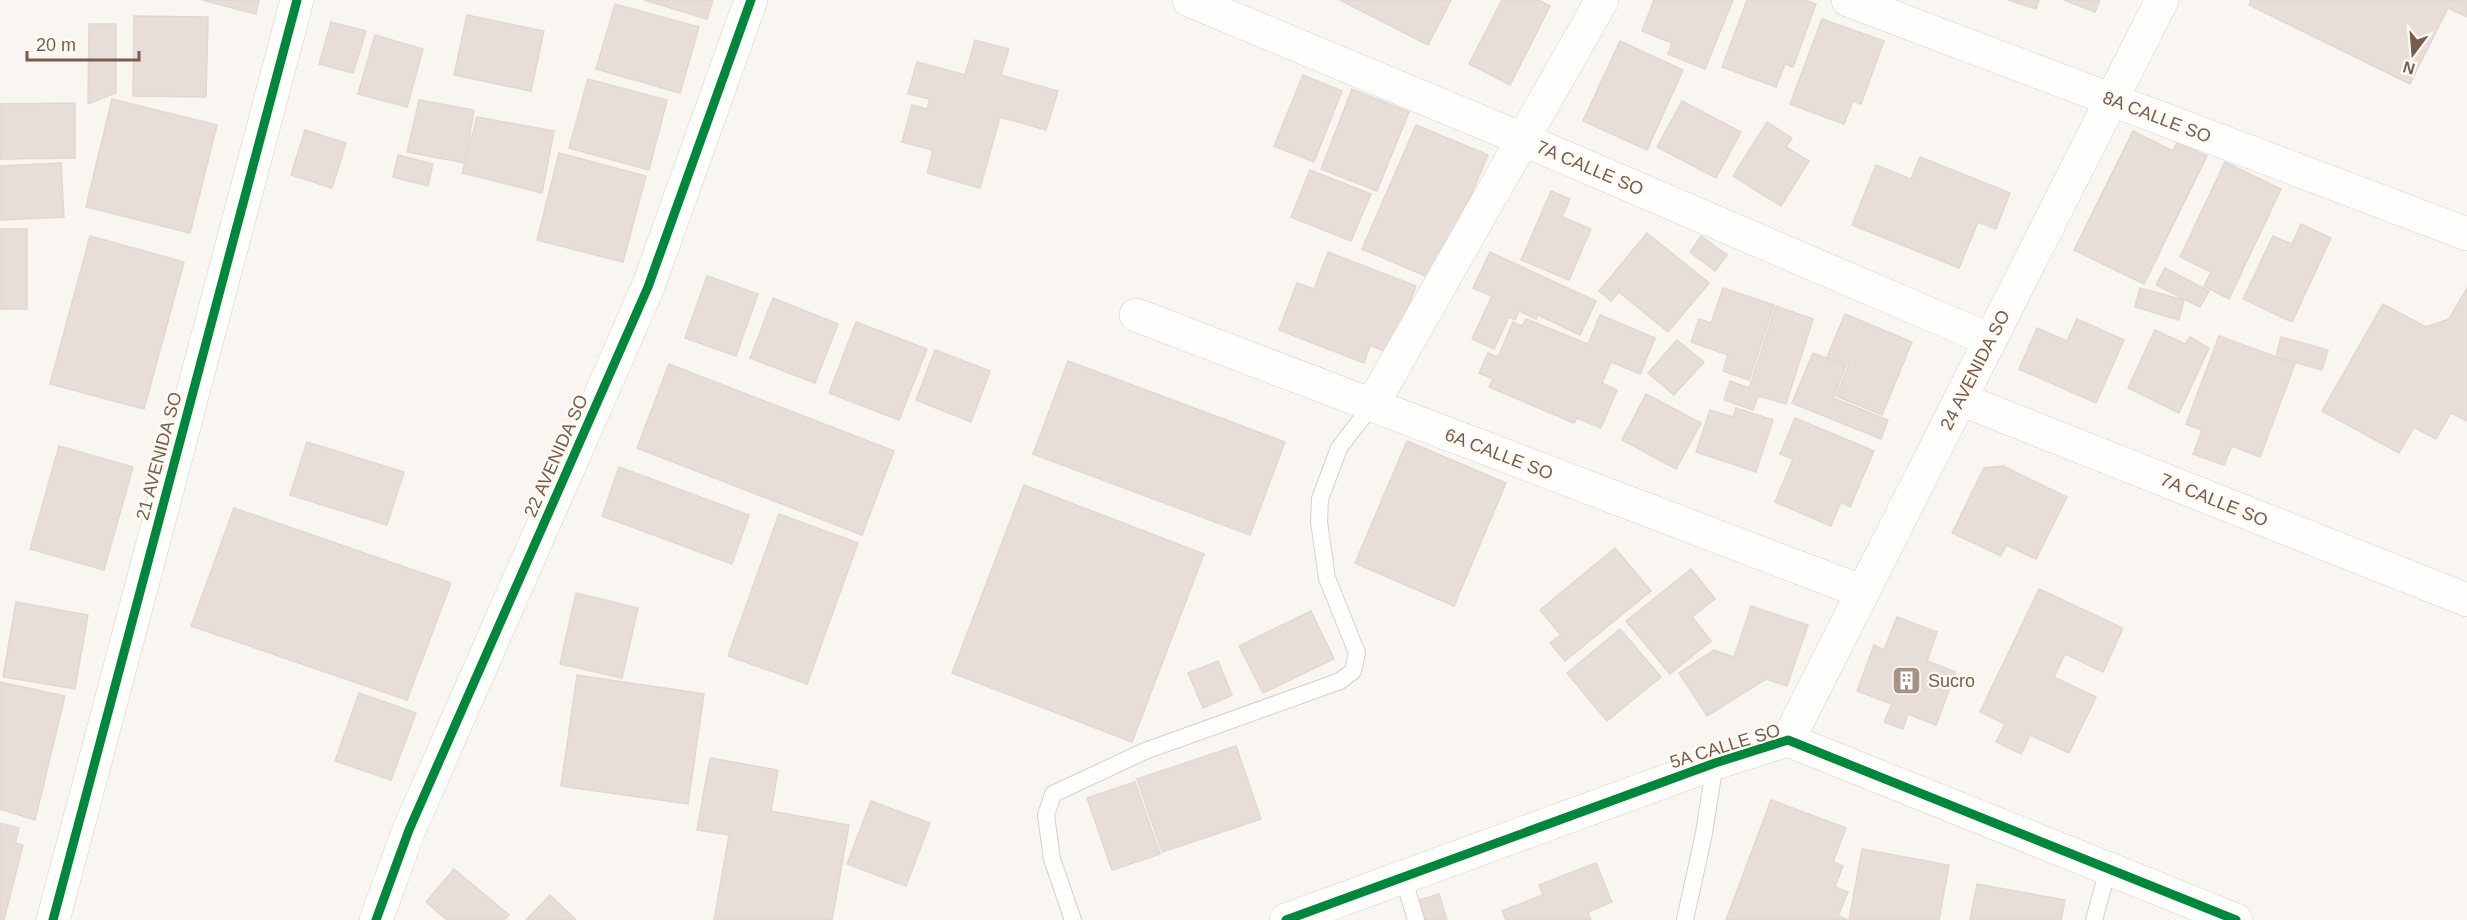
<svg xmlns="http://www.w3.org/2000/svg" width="2467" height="920" viewBox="0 0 2467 920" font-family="Helvetica,sans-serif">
	<rect width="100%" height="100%" fill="#f9f5f0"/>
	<g fill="#e6ded7" stroke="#e2d8d2" stroke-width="1.5">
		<path d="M202 0H259L256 14Z"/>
		<path d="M644 0H713L707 19Z"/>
		<path d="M1340 0H1451L1428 45Z"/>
		<path d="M1502 0H1539L1550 6 1510 85 1469 64Z"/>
		<path d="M1654 0H1733L1705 69 1668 54 1672 43 1642 31Z"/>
		<path d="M1747 0H1804L1816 4 1793 67 1785 64 1776 87 1722 67Z"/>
		<path d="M2008 0H2039L2036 9Z"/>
		<path d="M2064 0H2100L2095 12Z"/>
		<path d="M2251 0H2467V17L2448 8 2410 84 2249 5Z"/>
		<path d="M615 4 699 27 680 93 596 69Z"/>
		<path d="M467 15 544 31 531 91 454 75Z"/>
		<path d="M134 16 208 17 206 97 133 96Z"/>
		<path d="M1822 19 1884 41 1861 104 1853 101 1844 124 1790 104Z"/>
		<path d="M331 22 366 31 353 73 319 64Z"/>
		<path d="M89 24H116V93L88 104Z"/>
		<path d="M375 35 423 49 407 107 358 94Z"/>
		<path d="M975 40 1009 49 1001 75 1058 91 1046 130 1000 117 980 188 927 173 933 150 902 142 912 105 927 109 930 99 908 94 917 62 965 75Z"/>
		<path d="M1620 41 1683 70 1647 150 1583 121Z"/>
		<path d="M1303 75 1342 91 1314 162 1274 146Z"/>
		<path d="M588 79 667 100 649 170 569 148Z"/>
		<path d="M1352 89 1409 112 1377 191 1321 169Z"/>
		<path d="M112 99 217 125 190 233 86 207Z"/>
		<path d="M419 100 474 110 465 163 407 152Z"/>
		<path d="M1682 101 1741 132 1716 178 1657 147Z"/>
		<path d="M75 103V158L0 159V104Z"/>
		<path d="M477 117 554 131 542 193 462 173Z"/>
		<path d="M1767 122 1792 138 1786 147 1809 161 1781 206 1733 176Z"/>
		<path d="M1416 125 1488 155 1435 280 1362 249Z"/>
		<path d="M305 130 346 143 332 188 291 175Z"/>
		<path d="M2133 131 2173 151 2177 142 2207 156 2144 284 2074 250Z"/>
		<path d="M559 153 646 176 623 262 537 240Z"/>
		<path d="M398 155 433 164 428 186 393 177Z"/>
		<path d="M1920 157 2010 193 1996 229 1978 222 1959 268 1852 225 1876 165 1911 179Z"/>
		<path d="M2225 162 2281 189 2229 299 2204 286 2211 272 2180 257Z"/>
		<path d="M61 163 64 217 0 220V166Z"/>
		<path d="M1310 170 1371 194 1351 241 1291 217Z"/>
		<path d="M1551 191 1570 199 1562 217 1591 229 1569 280 1521 260Z"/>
		<path d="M2301 224 2331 238 2292 322 2243 299 2273 236 2292 244Z"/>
		<rect x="0" y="229" width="27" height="80"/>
		<path d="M1647 233 1709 283 1668 332 1619 292 1611 301 1599 291Z"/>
		<path d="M90 236 184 262 144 409 50 384Z"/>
		<path d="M1701 236 1727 255 1715 271 1690 252Z"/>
		<path d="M1328 252 1416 286 1390 354 1370 345 1364 363 1279 330 1297 283 1314 289Z"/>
		<path d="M1490 252 1596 301 1580 335 1538 315 1536 319 1519 311 1515 320 1509 317 1494 349 1472 339 1492 296 1473 288Z"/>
		<path d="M2165 268 2209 291 2200 307 2156 285Z"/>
		<path d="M707 276 758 294 736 356 685 338Z"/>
		<path d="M1723 288 1774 305 1749 380 1723 371 1728 355 1691 342 1699 319 1711 323Z"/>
		<path d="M2140 288 2184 300 2179 320 2135 307Z"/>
		<path d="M2467 288V421L2451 413 2436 439 2414 427 2399 453 2322 411 2383 304 2426 327 2449 319Z"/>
		<path d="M773 298 838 324 815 383 750 358Z"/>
		<path d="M1776 306 1813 319 1786 404 1758 396 1753 410 1724 400 1730 381 1749 388Z"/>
		<path d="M1845 314 1912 342 1882 415 1836 396 1849 365 1827 357Z"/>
		<path d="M1600 315 1655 338 1640 374 1611 362 1602 383 1617 390 1601 428 1577 418 1574 423 1489 387 1493 379 1479 373 1488 353 1498 357 1513 322 1522 326 1526 319 1588 344Z"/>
		<path d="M2077 319 2124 340 2096 403 2019 369 2037 328 2067 341Z"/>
		<path d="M856 322 927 349 899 420 829 393Z"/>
		<path d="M2155 330 2185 344 2190 337 2209 348 2179 413 2128 388Z"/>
		<path d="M2219 336 2295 364 2260 457 2232 446 2224 465 2193 454 2202 430 2186 424Z"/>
		<path d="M2281 337 2328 350 2322 370 2276 357Z"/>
		<path d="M1677 340 1704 362 1674 395 1648 373Z"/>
		<path d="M935 350 990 371 971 422 916 400Z"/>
		<path d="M1813 353 1846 366 1833 398 1888 420 1881 439 1792 403Z"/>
		<path d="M1068 361 1285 442 1250 535 1033 454Z"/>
		<path d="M669 364 894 451 862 535 637 448Z"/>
		<path d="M1646 394 1701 423 1676 469 1622 440Z"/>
		<path d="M1736 408 1773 420 1756 472 1696 452 1710 410 1733 417Z"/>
		<path d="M1795 418 1874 451 1850 507 1841 502 1831 526 1775 502 1793 459 1780 454Z"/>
		<path d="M1407 441 1506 483 1454 606 1355 563Z"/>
		<path d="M307 442 404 472 387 525 290 495Z"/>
		<path d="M59 446 133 467 104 570 30 549Z"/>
		<path d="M2003 466 2067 497 2036 559 2006 545 2001 556 1952 533 1984 468Z"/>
		<path d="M619 467 749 515 732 564 602 516Z"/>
		<path d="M1024 485 1204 554 1132 742 952 673Z"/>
		<path d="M234 508 451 583 407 700 191 626Z"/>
		<path d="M779 514 858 543 807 684 728 656Z"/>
		<path d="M1615 548 1651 591 1565 661 1550 643 1561 635 1540 610Z"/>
		<path d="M1691 569 1715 599 1692 617 1711 641 1670 674 1626 621Z"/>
		<path d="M2039 589 2123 628 2103 672 2065 654 2054 677 2096 697 2069 753 2030 735 2021 754 1996 742 2005 724 1980 712Z"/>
		<path d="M576 593 638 608 622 678 560 664Z"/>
		<path d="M16 602 88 615 75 689 3 677Z"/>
		<path d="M1751 606 1808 625 1787 686 1766 679 1707 716 1679 673 1714 650 1734 657Z"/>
		<path d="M1311 611 1334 659 1263 693 1239 646Z"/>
		<path d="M1897 617 1937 632 1927 661 1956 672 1936 725 1908 714 1903 729 1884 722 1892 704 1857 691 1874 645 1884 650Z"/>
		<path d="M1620 629 1661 677 1607 721 1567 673Z"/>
		<path d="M1218 661 1232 695 1203 708 1188 673Z"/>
		<path d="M577 675 704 694 688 804 561 786Z"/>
		<path d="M0 682 65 696 35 820 0 809Z"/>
		<path d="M359 693 416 713 391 780 335 761Z"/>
		<path d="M1236 746 1261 819 1162 852 1137 779Z"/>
		<path d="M710 758 778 770 771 811 849 825 832 920H714L729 835 697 830Z"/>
		<path d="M1135 782 1160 854 1112 870 1087 798Z"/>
		<path d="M1771 800 1846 828 1833 862 1843 866 1835 887 1848 892 1838 916 1848 920H1726Z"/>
		<path d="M871 801 930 823 906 886 847 864Z"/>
		<path d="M0 823 19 828 15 843 23 845 4 920H0Z"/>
		<path d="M1862 849 1949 865 1939 920H1849Z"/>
		<path d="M1596 863 1612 902 1588 912 1591 920H1506L1502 911 1543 895 1539 885Z"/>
		<path d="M454 869 509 915 504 920H447L426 902Z"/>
		<path d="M1977 884 2065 900 2061 920H1970Z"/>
		<path d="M1439 894 1447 920H1422L1416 901Z"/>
		<path d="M550 895 576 920H526Z"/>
	</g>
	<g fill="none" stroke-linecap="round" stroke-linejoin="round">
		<defs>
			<g id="lane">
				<path d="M1403 877 1416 920"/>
				<path d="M1073 920 1052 859 1046 815 1053 794 1145 751 1340 681 1353 671 1357 653 1327 578 1319 522 1320 499 1339 448 1372 405"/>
				<path d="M1685 920 1704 833 1715 763"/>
				<path d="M2094 920 2108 869"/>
			</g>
			<g id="street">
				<path d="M1189 0 1522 139 1990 340"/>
				<path d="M1848 0 2467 234"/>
				<path d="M1136 315 1863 592"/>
				<path d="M1960 399 2467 600"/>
				<path d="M1372 405 1602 0"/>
				<path d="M1788 740 2236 920"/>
				<path d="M53 920 297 0"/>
				<path d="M376 920 409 830 648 287 751 0"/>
			</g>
			<path id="secondary" d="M1286 920 1715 763 1788 740 2162 0"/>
		</defs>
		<use href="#lane" stroke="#d7d1cb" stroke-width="18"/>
		<use href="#street" stroke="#d7d1cb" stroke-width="34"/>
		<use href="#secondary" stroke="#d9d2cb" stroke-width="34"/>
		<use href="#lane" stroke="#fefefd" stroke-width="16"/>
		<use href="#street" stroke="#fefefd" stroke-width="33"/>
		<use href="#secondary" stroke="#fefefd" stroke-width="33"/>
		<defs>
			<g id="cycleway">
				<path d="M53 920 297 0"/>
				<path d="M376 920 409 830 648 287 751 0"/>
				<path d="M1286 920 1715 763 1788 740 2236 920"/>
			</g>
		</defs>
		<use href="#cycleway" stroke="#fffaf3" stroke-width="13"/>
		<use href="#cycleway" stroke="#00873e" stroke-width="9"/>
	</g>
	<defs>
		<symbol id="building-square" viewBox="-11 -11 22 22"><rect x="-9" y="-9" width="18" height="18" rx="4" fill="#a69286" stroke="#fffaf3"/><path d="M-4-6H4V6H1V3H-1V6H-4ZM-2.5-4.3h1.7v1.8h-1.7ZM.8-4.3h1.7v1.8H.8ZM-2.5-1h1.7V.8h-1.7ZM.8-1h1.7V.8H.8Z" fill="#fff"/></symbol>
	</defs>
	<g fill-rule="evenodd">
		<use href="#building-square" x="1890" y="664" width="33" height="33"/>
	</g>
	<g text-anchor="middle" stroke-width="4.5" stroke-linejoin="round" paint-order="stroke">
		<g font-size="18" fill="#7a5c4d" stroke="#fffaf3">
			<text transform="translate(2157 117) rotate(21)" y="6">8A CALLE SO</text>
			<text transform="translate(1590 168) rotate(23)" y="6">7A CALLE SO</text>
			<text transform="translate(1975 370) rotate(-63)" y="6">24 AVENIDA SO</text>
			<text transform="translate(1499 454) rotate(21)" y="6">6A CALLE SO</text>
			<text transform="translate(159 456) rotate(-75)" y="6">21 AVENIDA SO</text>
			<text transform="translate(556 456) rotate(-66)" y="6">22 AVENIDA SO</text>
			<text transform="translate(2214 500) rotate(22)" y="6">7A CALLE SO</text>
			<text transform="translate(1725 746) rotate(-17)" y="6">5A CALLE SO</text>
		</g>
		<g font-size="18" fill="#7a5c4d" stroke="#fffaf3" text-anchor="start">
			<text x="1928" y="687">Sucro</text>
		</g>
	</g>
	<g transform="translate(2413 54) rotate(196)" stroke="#fffaf3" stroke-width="4.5" paint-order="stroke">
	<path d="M0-4.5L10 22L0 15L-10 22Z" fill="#7a5c4d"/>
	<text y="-9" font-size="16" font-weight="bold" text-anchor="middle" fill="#7a5c4d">N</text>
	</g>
	<path d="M27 51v9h112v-9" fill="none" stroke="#7a5c4d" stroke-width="3"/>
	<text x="36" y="51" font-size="18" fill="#7a5c4d" stroke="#fffaf3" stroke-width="4.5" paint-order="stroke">20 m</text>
</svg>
